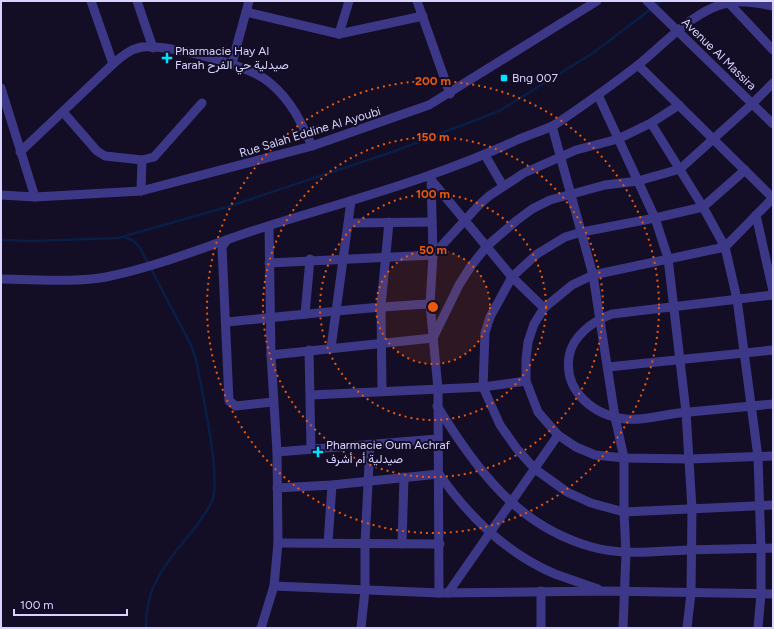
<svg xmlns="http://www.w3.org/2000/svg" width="774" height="629" viewBox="0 0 774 629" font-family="Figtree,Vazirmatn,sans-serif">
	<rect width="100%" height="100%" fill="#130e26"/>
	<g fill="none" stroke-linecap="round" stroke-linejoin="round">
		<g stroke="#081e46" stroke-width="2.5">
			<path d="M655 6 661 1"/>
			<path d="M124 237 134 241 140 248 191 345 196 359C201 388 222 478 212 501 208 511 200 520 194 529 168 561 145 584 146 628"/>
			<path d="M1 240 31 241 118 238 227 207 395 151 499 111 593 53 651 9"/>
		</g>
		<g stroke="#3c3887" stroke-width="9">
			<path d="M91 1 113 64"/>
			<path d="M137 1 153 48"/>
			<path d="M417 1 450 94"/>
			<path d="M647 1 773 124"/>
			<path d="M727 1 773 50"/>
			<path d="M246 12 339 34 423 16"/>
			<path d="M339 34 349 1"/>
			<path d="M232 63 249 1"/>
			<path d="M638 65 773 198"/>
			<path d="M1 88 35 197"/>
			<path d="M598 95 655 218 668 258 686 412 692 509 691 593 687 628"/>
			<path d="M63 112 97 151 105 156 142 160 154 157 202 103"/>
			<path d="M651 123 703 207 725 247 737 299 758 457 761 549V594L758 628"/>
			<path d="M552 126 593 275 615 417 624 458V512L626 553 623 628"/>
			<path d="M20 152 113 64C121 57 130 49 142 47 168 44 250 65 270 83 291 100 301 122 312 146"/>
			<path d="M485 155 503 186"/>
			<path d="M745 170 703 207 655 218 582 232 565 237 537 254 512 277 490 317 485 333 483 387 500 425 517 449 535 469 567 492 591 503 624 512 773 505"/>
			<path d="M431 175 433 255 430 304 438 389 439 593"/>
			<path d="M432 181 512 277 544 308"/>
			<path d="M141 191 142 160"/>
			<path d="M1 195 35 197 141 191 312 146 429 105 597 1"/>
			<path d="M773 198 725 247 593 275 572 285 544 308 534 324 528 342 526 359V381L538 412 558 435 576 447 595 455 624 458 690 459 773 456"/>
			<path d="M756 215 773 291"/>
			<path d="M350 223 432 222"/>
			<path d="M227 240 222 247 229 401 236 406 273 402"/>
			<path d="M269 263 433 255 479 205 489 196 524 173 576 150 618 139 651 123 679 105"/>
			<path d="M1 279C34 279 74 283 106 277 162 266 216 242 271 225 354 199 438 177 517 140 529 134 544 131 556 124 584 105 611 86 638 65 663 45 694 10 727 3 741 0 759 3 773 6"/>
			<path d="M773 295 612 314C593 321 572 336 569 357 564 391 593 415 625 419 642 421 662 415 679 413 710 410 742 407 773 404"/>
			<path d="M305 314 310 259"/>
			<path d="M226 322C294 316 362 307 430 304"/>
			<path d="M331 348 351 201"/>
			<path d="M309 350 311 449"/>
			<path d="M271 355 433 338 459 285 471 266 487 246 516 221 532 209 550 200 605 185 638 181 680 169 752 104 773 83"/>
			<path d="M608 367 773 350"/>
			<path d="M382 391 381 306 389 222"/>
			<path d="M311 395 483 387 526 381"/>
			<path d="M437 406C476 468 516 526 592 547 623 556 657 551 688 550 716 549 745 549 773 548"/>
			<path d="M277 452 437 439"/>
			<path d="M277 488 332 485 439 474C469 517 506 553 555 574 569 579 584 584 598 589"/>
			<path d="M278 543 440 544"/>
			<path d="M328 543 332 485"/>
			<path d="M402 544 404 477"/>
			<path d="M274 586 439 593 605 591 773 594"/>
			<path d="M541 591V628"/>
			<path d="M448 593 558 435"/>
			<path d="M261 628 274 586 278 543 277 452 271 355 269 226"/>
			<path d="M361 628 365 590V543L370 445"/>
		</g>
	</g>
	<circle cx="433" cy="307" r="57" fill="#e8590c" fill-opacity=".12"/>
	<g fill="none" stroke="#e8590c" stroke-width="2" stroke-dasharray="2 4">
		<circle cx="433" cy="307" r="57"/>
		<circle cx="433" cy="307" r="113"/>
		<circle cx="433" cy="307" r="170"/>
		<circle cx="433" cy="307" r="226"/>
	</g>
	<g fill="#00e1ff" stroke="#130e26" stroke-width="1.5">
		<path d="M165 52h4v4h4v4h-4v4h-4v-4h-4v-4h4z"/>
		<rect x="500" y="74" width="8" height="8" rx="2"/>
		<path d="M316 446h4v4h4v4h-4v4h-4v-4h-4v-4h4z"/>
	</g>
	<g text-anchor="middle" stroke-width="4" stroke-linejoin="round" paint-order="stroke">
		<g font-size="12" fill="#d9d4ff" stroke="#130e26" text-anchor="start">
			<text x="175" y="55">Pharmacie Hay Al<tspan x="175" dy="14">Farah صيدلية حي الفرح</tspan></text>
			<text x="512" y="82">Bng 007</text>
			<text x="326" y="449">Pharmacie Oum Achraf<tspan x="326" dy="14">صيدلية أم أشرف</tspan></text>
		</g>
		<g font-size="12" fill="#d9d4ff" stroke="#130e26">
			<text transform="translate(719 54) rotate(44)" y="4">Avenue Al Massira</text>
			<text transform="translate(310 132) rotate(-17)" y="4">Rue Salah Eddine Al Ayoubi</text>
		</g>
	</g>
	<circle cx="433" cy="307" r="6" fill="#e8590c" stroke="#130e26" stroke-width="2"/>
	<g font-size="12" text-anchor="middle" font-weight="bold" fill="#e8590c" stroke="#130e26" stroke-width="4" stroke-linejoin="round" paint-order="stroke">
		<text x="433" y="85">200 m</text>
		<text x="433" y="141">150 m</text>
		<text x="433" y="198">100 m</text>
		<text x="433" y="254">50 m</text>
	</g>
	<rect width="774" height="629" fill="none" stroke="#d9d4ff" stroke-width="4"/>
	<path d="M14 609v6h113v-6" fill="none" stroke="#d9d4ff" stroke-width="2"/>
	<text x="20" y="609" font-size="12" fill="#d9d4ff" stroke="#130e26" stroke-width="3" paint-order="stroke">100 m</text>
</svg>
